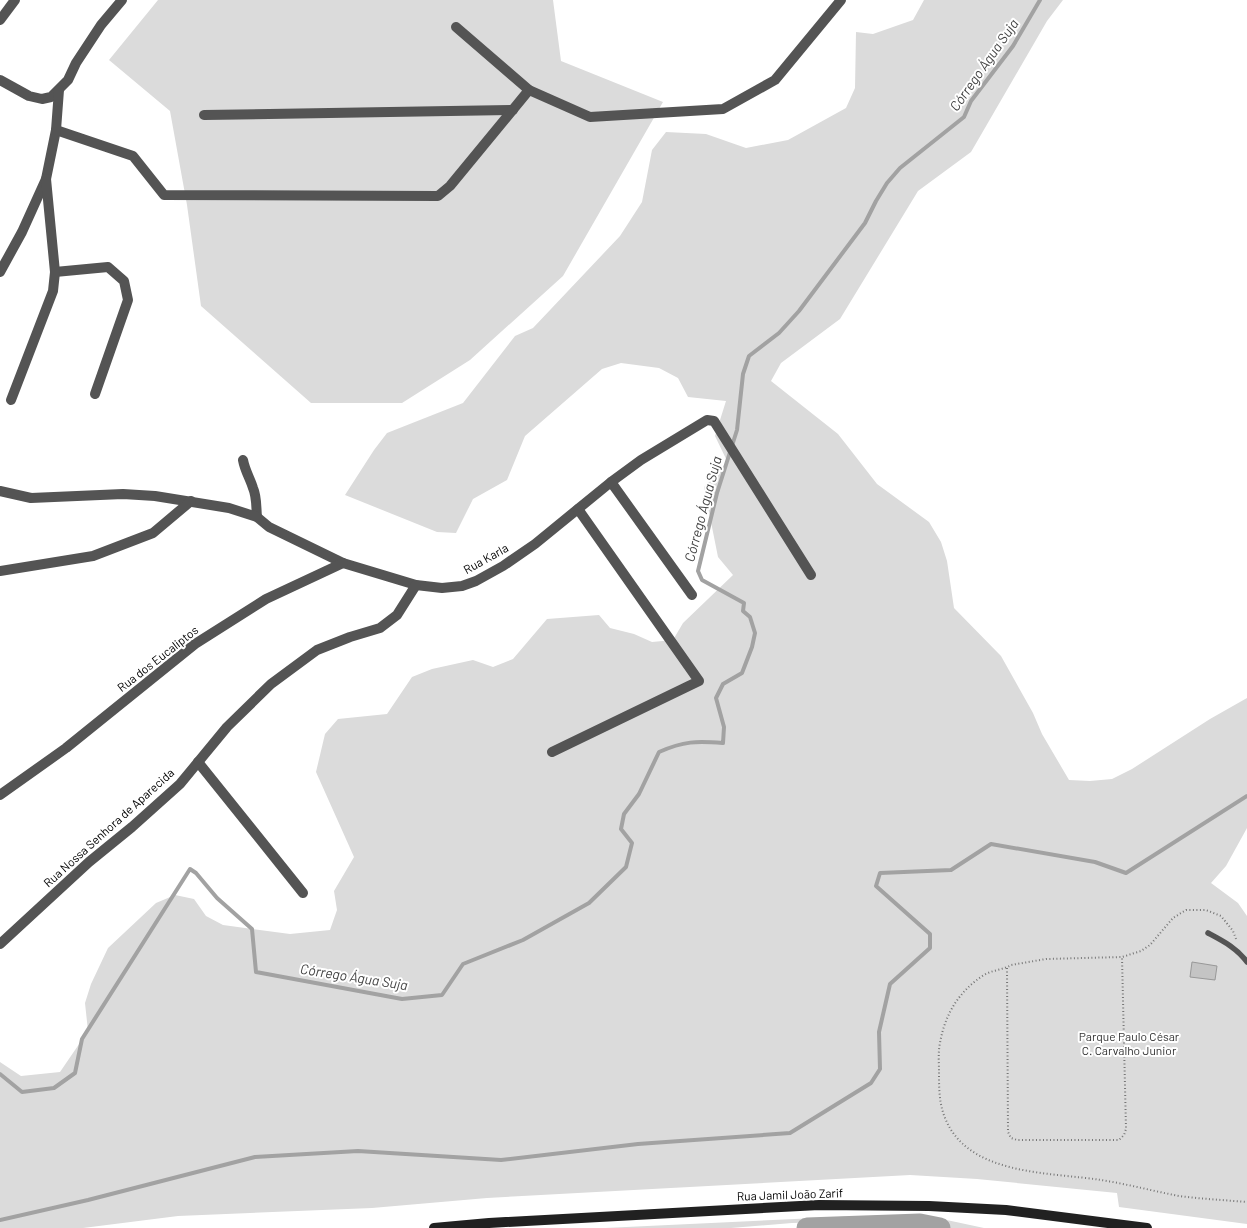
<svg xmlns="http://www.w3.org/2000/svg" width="1247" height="1228" viewBox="0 0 1247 1228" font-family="Barlow,sans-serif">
	<rect width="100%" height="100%" fill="#fff"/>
	<g fill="#dbdbdb">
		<path d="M158 0H553L561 61 663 102 563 276 470 360 402 403H311L201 306 187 205 170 111 109 60Z"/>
		<path d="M924 0H1063L1047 21 971 152 918 191 840 319 781 363 771 381 838 434 877 484 929 522 941 542 947 561 954 608 1001 656 1033 713 1042 734 1069 780 1090 781 1112 779 1132 769 1210 719 1247 698V828L1226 866 1211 883 1238 903 1247 916V1224L1119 1207 1117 1193 977 1179 910 1175 487 1198 372 1208 178 1216 83 1228H0V1062L21 1076 60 1072 88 1031 85 1003 91 984 108 948 156 903 175 895 194 899 206 916 223 925 290 934 330 930 337 910 334 891 354 857 316 772 325 734 338 719 387 714 412 677 432 669 473 660 493 667 513 659 547 619 599 615 610 628 634 634 652 642 673 640 683 623 733 575 718 557 704 487 728 463 715 436 726 401 688 397 678 378 659 368 621 363 602 369 525 436 507 480 473 499 456 533 437 532 345 495 374 450 387 433 463 403 515 336 533 328 620 236 642 202 652 150 666 132 706 134 746 148 788 140 846 108 855 88 856 32 873 34 913 20Z"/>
		<path d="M859 1216H928L984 1228H948L934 1223 918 1221H882L792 1223 731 1228H605Z"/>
	</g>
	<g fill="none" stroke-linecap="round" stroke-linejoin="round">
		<g stroke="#a2a2a2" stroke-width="4">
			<path d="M0 1074 22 1092 54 1088 75 1073 82 1039 190 869 196 873 217 898 252 929 256 972 402 999 442 995 463 964 523 940 589 903 626 867 632 843 621 829 624 814 639 794 659 752C684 741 696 741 723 743L724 727 716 698 723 684 742 673 752 647 755 633 750 617 743 611 744 603 702 580 698 571 717 493 737 430 743 374 749 356 779 333 799 311 865 223 876 201 887 183 900 168 964 117 971 101 1013 46 1040 0"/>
			<path d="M0 1220 88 1200 255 1157 358 1151 501 1160 638 1144 790 1133 871 1083 880 1069 879 1032 890 984 930 948V934L876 886 880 873 951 870 991 844 1095 862 1126 873 1247 796"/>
		</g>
		<path stroke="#a2a2a2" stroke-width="21" d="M807 1228 920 1224 940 1228"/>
	</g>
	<path fill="#c4c4c4" stroke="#989898" d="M1192 962 1217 966 1215 980 1190 977Z"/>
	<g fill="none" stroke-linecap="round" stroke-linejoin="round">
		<g stroke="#767676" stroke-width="2" stroke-dasharray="1 2.5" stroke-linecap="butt">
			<path d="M1236 939 1233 931 1221 916 1206 910H1186L1173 918 1150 945 1141 951 1122 957 1046 959 1011 965C1003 970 992 970 984 975 959 991 945 1014 940 1043 938 1052 939 1063 939 1073 939 1088 939 1103 945 1118 968 1176 1050 1172 1101 1180 1127 1184 1153 1191 1179 1196 1202 1199 1224 1200 1247 1202"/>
			<path d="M1007 968 1008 1132 1011 1138 1017 1140H1119L1124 1135 1126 1129 1122 957"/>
		</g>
		<path stroke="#545454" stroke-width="5.5" d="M1208 933C1223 941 1237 948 1247 962"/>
		<g stroke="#545454" stroke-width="10">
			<path d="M0 20 15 0"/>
			<path d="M0 80 29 96 42 99 51 97 68 80 76 63 101 25 122 0"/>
			<path d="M529 90 590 117 723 109 775 80 841 0"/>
			<path d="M204 115 513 110"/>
			<path d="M56 130 133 156 164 195 438 196 450 186 529 90 456 27"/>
			<path d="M0 272 22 232 46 179 56 130 59 90"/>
			<path d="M55 272 108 267 124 281 128 300 95 394"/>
			<path d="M11 400 53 291 55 272 46 179"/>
			<path d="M243 460C245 471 250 478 253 488 257 497 256 507 257 517"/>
			<path d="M611 482 692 595"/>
			<path d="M0 491 31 498 123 494 155 496 229 508 257 517 269 527 343 563 416 585 442 588 462 586 476 581 503 566 535 544 611 482 641 460 707 420 714 421 811 575"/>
			<path d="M0 571 93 556 153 533 191 501"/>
			<path d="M552 752 699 681 578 509"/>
			<path d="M198 762 303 893"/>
			<path d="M0 795 66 748 195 644 266 599 343 563"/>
			<path d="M0 944 89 862 132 827 180 784 227 727 271 684 317 650 350 637 380 628 397 615 416 585"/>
		</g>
		<path stroke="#212121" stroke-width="10" d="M434 1228 489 1223 819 1205 929 1206 1006 1210 1147 1228"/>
	</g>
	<g text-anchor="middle" stroke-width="4" stroke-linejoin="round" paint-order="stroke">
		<g font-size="12" fill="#000" stroke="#fff">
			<text transform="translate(486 559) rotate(-29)" y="4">Rua Karla</text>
			<text transform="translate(158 659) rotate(-38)" y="4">Rua dos Eucaliptos</text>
			<text transform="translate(109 828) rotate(-42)" y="4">Rua Nossa Senhora de Aparecida</text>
			<text transform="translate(790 1195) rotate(-2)" y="4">Rua Jamil João Zarif</text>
		</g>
		<g font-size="12" fill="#323232" stroke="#fff">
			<text x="1129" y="1041">Parque Paulo César<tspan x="1129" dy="14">C. Carvalho Junior</tspan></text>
		</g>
		<g font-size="14" font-style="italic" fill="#434343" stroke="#fff">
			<text transform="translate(984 65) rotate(-55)" y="5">Córrego Água Suja</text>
			<text transform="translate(703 509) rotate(-75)" y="5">Córrego Água Suja</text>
			<text transform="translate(354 977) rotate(9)" y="5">Córrego Água Suja</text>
		</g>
	</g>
</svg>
